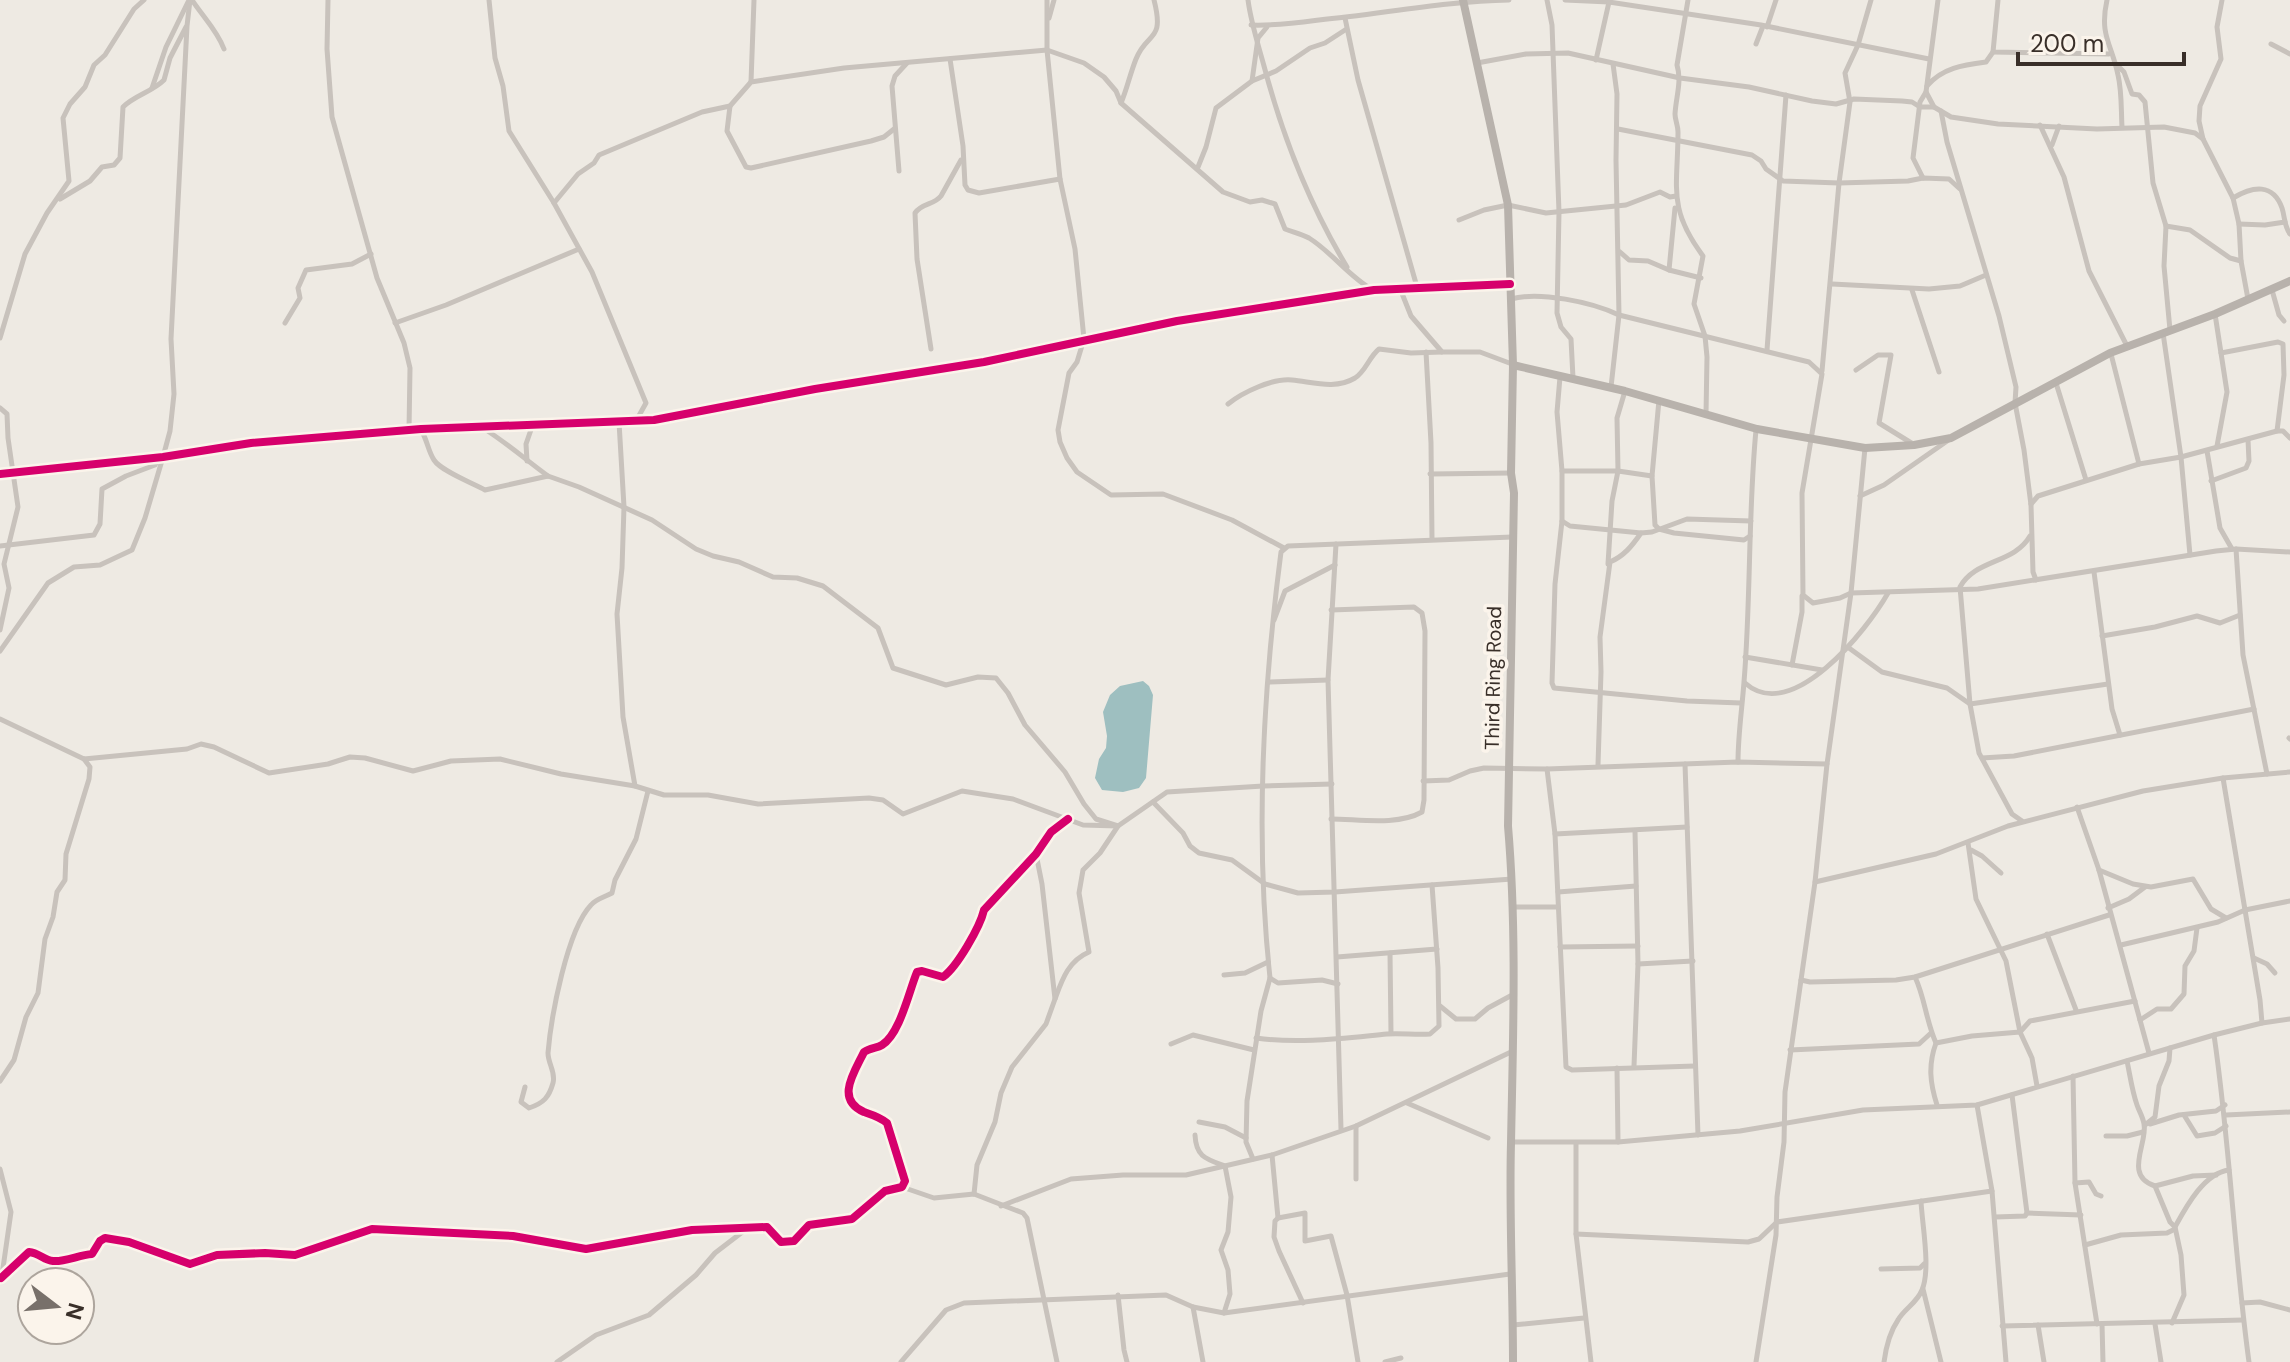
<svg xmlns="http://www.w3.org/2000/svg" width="2290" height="1362" viewBox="0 0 2290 1362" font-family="'DM Sans',sans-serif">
	<rect width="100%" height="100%" fill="#eeeae3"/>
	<path fill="#9ebfc0" d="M1143 681 1149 686 1153 695 1146 778 1139 788 1123 792 1102 790 1095 778 1099 759 1106 748 1107 736 1103 712 1110 695 1120 686Z"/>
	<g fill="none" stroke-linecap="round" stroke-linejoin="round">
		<g stroke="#c8c2bc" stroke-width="5">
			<path d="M192 0C203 17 217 30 224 49"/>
			<path d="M328 0 327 49 332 117 377 278 404 343 410 368 409 430"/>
			<path d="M489 0 495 58 503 86 509 131 554 203 592 272 646 403 636 421"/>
			<path d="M1047 0V50L1060 179 1075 249 1084 339 1077 362 1069 373 1058 430 1060 442 1067 458 1077 472 1111 495 1163 494 1232 520 1284 548"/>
			<path d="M1248 0C1251 23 1258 44 1264 66 1283 138 1309 204 1347 267"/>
			<path d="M1547 0 1552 25 1559 212 1557 313 1561 327 1571 339 1573 378"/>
			<path d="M1565 0 1609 2 1761 25 1929 59"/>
			<path d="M1688 0 1677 65C1682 82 1676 96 1675 114 1675 120 1678 125 1678 132 1678 187 1667 208 1703 256L1694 304 1705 336 1707 357 1706 414"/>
			<path d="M1938 0 1926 92 1934 107 1951 117 1998 124 2097 129 2164 127 2195 133 2203 139"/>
			<path d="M1998 0 1993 52 2109 54"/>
			<path d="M2107 0C2099 36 2112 44 2118 75 2122 92 2121 110 2122 127"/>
			<path d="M2222 0 2217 27 2221 59 2200 106 2199 121 2203 139 2233 198 2239 224 2241 261 2248 299"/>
			<path d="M1049 18 1054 0"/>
			<path d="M1345 18 1358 80 1417 287"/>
			<path d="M1251 25C1274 26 1296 23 1319 20 1382 14 1445 1 1509 0"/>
			<path d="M1767 27 1776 0"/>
			<path d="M1756 44 1763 26"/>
			<path d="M2271 44 2290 54"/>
			<path d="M950 59 963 146 965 185 968 190 979 193 1060 179"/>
			<path d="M1596 60 1609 2"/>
			<path d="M1477 63 1526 54 1568 53 1680 78 1749 87 1812 101 1836 104 1854 99 1902 101 1912 102 1920 107H1934"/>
			<path d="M2116 64 2124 72 2132 94 2139 95 2145 102 2153 183 2166 226 2164 266 2170 330"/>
			<path d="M1252 81 1276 71 1310 48 1325 43 1345 30"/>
			<path d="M751 82 754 0"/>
			<path d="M1927 86C1942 68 1963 65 1986 62L1993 52"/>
			<path d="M152 88 166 47 188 2"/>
			<path d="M1121 103C1127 89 1130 74 1136 59 1147 31 1165 43 1154 0"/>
			<path d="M730 106 727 131 746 167 751 168 871 141 884 137 894 129"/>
			<path d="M1941 111 1947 142 1999 316 2016 387 2015 403 2024 450 2031 505 2033 572 2036 580"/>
			<path d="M2040 125 2064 177 2089 271 2127 346"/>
			<path d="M1618 129 1752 155 1761 161 1766 169 1783 181 1839 183 1908 181 1923 178 1949 179 1960 189"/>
			<path d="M2052 145 2059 126"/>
			<path d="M1198 167 1206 147 1216 108 1252 81 1258 38 1267 27"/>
			<path d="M899 171 892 86 895 76 907 63"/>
			<path d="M1923 178 1913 158 1920 102 1926 92"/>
			<path d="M2233 198C2253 186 2273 183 2282 208 2285 217 2284 226 2290 234"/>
			<path d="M60 199 90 181 102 167 114 165 120 158 123 107C135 95 152 92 164 80L170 58 186 27"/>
			<path d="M554 203 578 174 594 163 599 155 702 112 730 106 751 82 844 68 1047 50 1084 63 1104 77 1116 91 1121 103 1223 192 1250 202 1262 200 1275 204 1285 229C1293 232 1302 234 1309 238 1333 253 1349 277 1373 290"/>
			<path d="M1459 220 1484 210 1508 205 1546 213 1626 205 1660 192 1670 197 1676 196"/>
			<path d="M2239 224 2265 225 2285 222"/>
			<path d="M2166 226 2190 230 2230 258 2241 261"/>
			<path d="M1620 252 1629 260 1648 261 1669 270 1701 278"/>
			<path d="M1669 270 1675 208"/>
			<path d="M1832 284 1929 289 1960 286 1986 275"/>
			<path d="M1912 290 1939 372"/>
			<path d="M2272 290 2279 315 2284 321"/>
			<path d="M1401 291 1411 316 1442 352H1480L1512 364"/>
			<path d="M1511 299C1539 291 1592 302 1619 315L1809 362 1822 374 1802 493 1803 595 1813 603 1840 598 1851 593 1978 589 2216 551 2236 549 2290 552"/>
			<path d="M2215 314 2227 392 2217 446"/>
			<path d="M285 323 300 298 298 288 306 270 352 264 371 254"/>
			<path d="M395 323 446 305 579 249"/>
			<path d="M2163 333 2181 457 2190 555"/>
			<path d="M0 338 25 254 47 213 69 181 63 118 70 104 85 87 94 65 105 55 134 9 144 0"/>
			<path d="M931 349 917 259 915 213C922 203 934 205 941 196L961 160"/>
			<path d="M1767 350 1786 95"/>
			<path d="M1426 352 1431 443 1432 539"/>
			<path d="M2221 353 2278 342 2283 344 2284 375 2277 431"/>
			<path d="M2111 354 2139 464"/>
			<path d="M1856 370 1878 355H1891L1879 423 1913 444"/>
			<path d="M1822 371 1839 183 1850 102 1845 73 1858 45 1871 0"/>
			<path d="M1560 377 1557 412 1562 471V521L1555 584 1552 683 1554 688 1687 701 1741 703"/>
			<path d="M2056 383 2086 480"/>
			<path d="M1611 387 1619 315 1616 160 1617 94 1613 64"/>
			<path d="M1228 404C1243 392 1273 378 1292 380 1313 382 1335 390 1355 378 1366 371 1369 357 1379 349L1411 353 1442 352"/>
			<path d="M0 408 7 414 8 438 18 507 4 564 9 588 0 630"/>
			<path d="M619 422 624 507 622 568 617 614 623 717 635 786"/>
			<path d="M483 428C507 443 526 460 548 476"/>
			<path d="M421 430C427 439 428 451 434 460 441 471 472 483 485 490L548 476 579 487 652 520 696 549 713 556 739 562 773 577 797 578 823 586 878 628 893 668 946 685 978 677 996 678 1008 693 1025 725 1065 772 1084 804 1096 819 1118 826 1100 853 1083 870 1079 893 1089 952C1068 961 1062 980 1055 999"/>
			<path d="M2207 451 2220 528 2232 549"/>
			<path d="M527 461 526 444 533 424"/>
			<path d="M1562 471H1618L1652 476 1659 400"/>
			<path d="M0 474 163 457 251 443 421 429 654 420 815 389 984 362 1177 321 1374 290 1510 284"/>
			<path d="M1430 474 1511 473"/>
			<path d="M1652 476 1655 525 1659 529 1674 533 1744 540 1750 536"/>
			<path d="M2211 481 2246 468 2249 461 2248 440"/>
			<path d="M1860 496 1884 485 1950 439"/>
			<path d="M2031 504 2038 496 2139 464 2181 457 2277 431H2283L2290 438"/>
			<path d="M1562 521 1570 526 1641 533"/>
			<path d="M1336 544 1328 680 1341 1129"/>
			<path d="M0 546 94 535 100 524 102 489 126 476 155 465 159 458"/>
			<path d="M2236 549 2243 655 2267 774"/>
			<path d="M1608 564 1612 501 1618 471 1617 418 1625 391"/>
			<path d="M2094 572 2112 709 2120 735"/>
			<path d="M1274 620 1285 591 1335 565"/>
			<path d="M2102 636 2155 627 2197 616 2220 623 2240 615"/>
			<path d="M1849 648 1882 672 1947 688 1970 704 2108 684"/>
			<path d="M0 651 48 583 74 567 100 565 132 550 145 518 163 457 170 431 174 394 171 339 187 26 190 0"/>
			<path d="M1745 657 1822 670"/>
			<path d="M1792 665 1802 612V596"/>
			<path d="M1269 682 1328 680"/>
			<path d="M1745 683C1792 725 1867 630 1888 593"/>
			<path d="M0 719 84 759 187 749 201 744 214 747 269 773 328 764 350 757 365 758 413 771 451 761 500 759 561 774 635 786 664 795H708L758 804 869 798 883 800 903 814 962 791 1013 799 1083 825 1118 826 1167 792 1263 786 1332 784"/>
			<path d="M2289 738 2290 739"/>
			<path d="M1982 758 2014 756 2254 709"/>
			<path d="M1738 762C1738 735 1742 709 1744 682 1751 598 1748 513 1756 430"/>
			<path d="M1685 764 1698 1135"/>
			<path d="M1598 765 1601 672 1600 637 1610 562C1624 556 1632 546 1641 533L1652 532 1687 519 1751 521"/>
			<path d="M1547 769 1555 834 1566 1067 1572 1070 1695 1066"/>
			<path d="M2223 778 2260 1000 2262 1023"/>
			<path d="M1423 781 1449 780 1470 771 1484 768 1547 769 1738 762 1827 764"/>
			<path d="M1153 802 1183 833 1190 846 1199 853 1232 860 1265 884 1298 893 1335 892 1512 879"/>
			<path d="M2077 807 2099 870 2149 1053"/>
			<path d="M1331 819C1358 819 1397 826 1422 812L1424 800 1425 631 1422 613 1414 607 1331 610"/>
			<path d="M2022 821 2012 814 1979 753 1970 704 1960 587C1975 559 2014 564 2030 536"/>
			<path d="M1555 834 1687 827"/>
			<path d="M1968 843 1976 899 2006 961 2020 1032"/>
			<path d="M1971 850 1982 856 2001 873"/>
			<path d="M2099 870 2133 884 2151 887 2193 879 2211 909 2226 918"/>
			<path d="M1815 882 1936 854 2008 826 2143 791 2223 778 2290 772"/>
			<path d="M1558 892 1636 886"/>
			<path d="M1513 907H1558"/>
			<path d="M2108 908 2129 899 2145 887"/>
			<path d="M2047 934 2076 1010"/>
			<path d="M2121 945 2218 922 2245 910 2290 901"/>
			<path d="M1560 947 1638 946"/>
			<path d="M1390 953 1391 1033"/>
			<path d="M1337 957 1437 949"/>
			<path d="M2254 958 2267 964 2275 973"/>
			<path d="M1638 964 1693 961"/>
			<path d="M1224 975 1245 973 1268 962"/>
			<path d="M1915 977C1925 998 1926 1021 1936 1043"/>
			<path d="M1801 980 1810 982 1896 980 1915 977 2109 915"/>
			<path d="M1338 984 1322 980 1278 983 1270 978C1255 839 1263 690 1281 552L1288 546 1512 537"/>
			<path d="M1440 1006 1456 1019H1475L1488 1008 1514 994"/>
			<path d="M2140 1020 2157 1009H2171L2184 994 2185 966 2194 951 2197 928"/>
			<path d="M2020 1032 2030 1021 2135 1001"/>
			<path d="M2214 1035C2230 1144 2234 1253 2249 1362"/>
			<path d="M1256 1038C1299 1044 1344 1038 1387 1034 1401 1033 1416 1035 1430 1034L1439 1026 1438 968 1432 885"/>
			<path d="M1171 1044 1193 1035 1254 1050"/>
			<path d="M1790 1050 1919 1044 1931 1033"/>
			<path d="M2127 1061C2130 1075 2132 1091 2137 1105 2139 1111 2143 1117 2144 1124 2148 1143 2123 1176 2155 1186L2170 1222 2175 1227"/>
			<path d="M1634 1066 1638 964 1635 831"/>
			<path d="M1617 1068 1618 1142"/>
			<path d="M2073 1076 2075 1183 2097 1324"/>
			<path d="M0 1081 14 1060 26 1017 38 993 45 939 53 917 57 892 65 880 66 854 89 779 90 767 84 759"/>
			<path d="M525 1087 521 1102 529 1108C544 1103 549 1097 553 1083 556 1072 548 1064 548 1053 551 1017 567 930 591 905 596 899 605 897 612 893L615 880 636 839 648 791"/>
			<path d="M1407 1103 1488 1138"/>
			<path d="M1937 1105C1930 1083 1928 1065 1936 1043L1972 1036 2020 1032 2032 1058 2037 1086"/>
			<path d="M1977 1105 1992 1191 2006 1362"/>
			<path d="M2184 1115 2197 1136 2215 1133 2226 1126"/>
			<path d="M2226 1115 2290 1112"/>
			<path d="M1199 1122 1225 1127 1246 1138"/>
			<path d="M2150 1124 2179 1115 2216 1111 2225 1105"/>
			<path d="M2145 1125 2155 1117 2159 1086 2169 1061 2170 1048"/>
			<path d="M1356 1126V1179"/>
			<path d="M1195 1135C1196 1157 1206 1159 1225 1166L1231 1197 1228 1232 1221 1250 1228 1270 1230 1294 1224 1313"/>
			<path d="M2106 1136H2127L2143 1132"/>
			<path d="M1511 1142H1618L1740 1131 1863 1110 1977 1105 2214 1035 2262 1023 2290 1019"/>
			<path d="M1576 1143V1234L1591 1362"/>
			<path d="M1272 1155 1278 1218 1305 1213V1241L1331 1236 1347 1295 1358 1362"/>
			<path d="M1253 1159 1246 1142 1247 1101 1261 1011 1270 978"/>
			<path d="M0 1169 11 1212 2 1275"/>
			<path d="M2075 1183 2089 1182 2096 1194 2101 1196"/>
			<path d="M2155 1186 2193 1176 2216 1175"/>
			<path d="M902 1187 934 1198 974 1194 1023 1213 1027 1218 1057 1362"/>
			<path d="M974 1194 977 1165 995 1122 1001 1093 1012 1067 1046 1024 1055 999 1042 884 1036 854"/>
			<path d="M1001 1206 1071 1179 1123 1175H1186L1272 1155 1356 1126 1513 1051"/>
			<path d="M2027 1213 2081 1215"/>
			<path d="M1995 1217 2025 1216 2027 1213 2012 1095"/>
			<path d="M1278 1218 1275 1221 1274 1237 1279 1251 1303 1303"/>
			<path d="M1576 1234 1748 1242 1759 1239 1777 1222 1992 1191"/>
			<path d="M2085 1245 2121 1235 2167 1233 2175 1229"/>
			<path d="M1881 1269 1920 1268 1924 1264"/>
			<path d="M1 1278 29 1252C39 1253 44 1260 53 1261 65 1262 79 1255 92 1254L100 1241 105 1238 129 1242 190 1264 217 1255 265 1253 295 1255 372 1229 513 1236 586 1249 692 1230 767 1227 781 1242 794 1241 809 1225 852 1219 885 1191 902 1187 905 1181 887 1123C880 1117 873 1115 864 1112 835 1099 854 1073 864 1052 870 1048 877 1048 882 1045 900 1034 909 991 917 972L922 971 943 977C957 967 980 927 984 910L1036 854 1051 832 1068 819"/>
			<path d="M1923 1289 1941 1362"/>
			<path d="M1118 1295 1124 1350 1127 1362"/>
			<path d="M2242 1303 2260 1302 2290 1310"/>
			<path d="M1193 1307 1203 1362"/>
			<path d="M2172 1323 2184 1295 2181 1255 2175 1227C2186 1207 2204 1173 2229 1170"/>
			<path d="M2102 1324 2103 1362"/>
			<path d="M2155 1324 2161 1362"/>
			<path d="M1513 1325 1584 1318"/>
			<path d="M2038 1325 2044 1362"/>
			<path d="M2002 1326 2243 1320"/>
			<path d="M557 1362 596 1335 649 1315 696 1275 715 1253 745 1230"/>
			<path d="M901 1362 946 1310 964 1303 1166 1295 1193 1307 1224 1313 1510 1274"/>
			<path d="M1385 1362 1401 1358"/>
			<path d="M1756 1362 1776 1235 1777 1197 1784 1142 1785 1092 1815 882 1827 764 1851 593 1865 448"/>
			<path d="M1884 1362C1886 1347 1889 1333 1898 1320 1904 1309 1917 1303 1922 1290 1931 1269 1922 1224 1921 1201"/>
		</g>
		<g stroke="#b8b2ac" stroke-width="8">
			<path d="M1463 0 1508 205 1513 365 1511 473 1514 493 1508 826C1517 932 1513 1037 1511 1143 1509 1216 1513 1289 1513 1362"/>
			<path d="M1513 365 1625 391 1757 429 1865 448 1914 445 1951 438 2110 353 2215 314 2290 281"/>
		</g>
		<defs>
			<g id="cycleway">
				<path d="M0 474 163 457 251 443 421 429 654 420 815 389 984 362 1177 321 1374 290 1510 284"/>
				<path d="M1 1278 29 1252C39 1253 44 1260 53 1261 65 1262 79 1255 92 1254L100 1241 105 1238 129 1242 190 1264 217 1255 265 1253 295 1255 372 1229 513 1236 586 1249 692 1230 767 1227 781 1242 794 1241 809 1225 852 1219 885 1191 902 1187 905 1181 887 1123C880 1117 873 1115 864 1112 835 1099 854 1073 864 1052 870 1048 877 1048 882 1045 900 1034 909 991 917 972L922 971 943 977C957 967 980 927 984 910L1036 854 1051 832 1068 819"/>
			</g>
		</defs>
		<use href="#cycleway" stroke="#fbf4eb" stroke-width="13"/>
		<use href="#cycleway" stroke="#d6006c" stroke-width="8"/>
	</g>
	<g text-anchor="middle" stroke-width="7" stroke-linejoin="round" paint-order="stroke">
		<g font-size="20" fill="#392f29" stroke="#fbf4eb">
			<text transform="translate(1493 678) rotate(-89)" y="7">Third Ring Road</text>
		</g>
	</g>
	<g transform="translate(56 1306) rotate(106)"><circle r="38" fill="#fbf4eb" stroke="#ada59d" stroke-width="2"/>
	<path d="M0-6L14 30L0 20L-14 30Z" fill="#78706a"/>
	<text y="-12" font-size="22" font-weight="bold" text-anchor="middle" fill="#392f29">N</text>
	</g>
	<path d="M2018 52v12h166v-12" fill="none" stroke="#392f29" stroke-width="4"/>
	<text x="2030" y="52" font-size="24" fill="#392f29" stroke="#fbf4eb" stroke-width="6" paint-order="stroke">200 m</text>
</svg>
